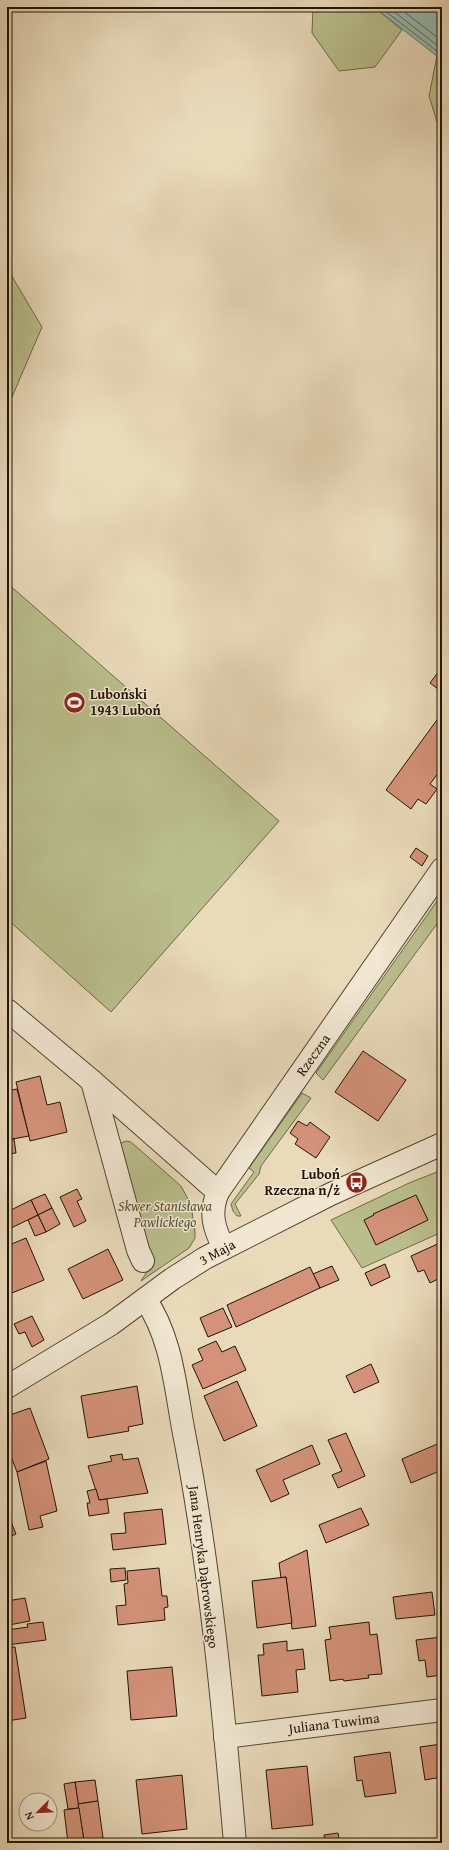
<svg xmlns="http://www.w3.org/2000/svg" width="449" height="1850" viewBox="0 0 449 1850" font-family="'Gentium Book Plus',serif">
	<rect width="100%" height="100%" fill="#e9daba"/>
	<filter id="stains"><feTurbulence type="fractalNoise" baseFrequency=".005" numOctaves="4"/><feColorMatrix values="0 0 0 0 .2 0 0 0 0 .09 0 0 0 0 .02 0 0 0 .5 -.17"/></filter>
	<radialGradient id="worn" r=".72"><stop offset=".6" stop-color="#630" stop-opacity="0"/><stop offset="1" stop-color="#630" stop-opacity=".3"/></radialGradient>
	<g fill="#babe8d" stroke="#6e6949">
		<path d="M313 7H374L402 30 375 67 339 71 312 33Z"/>
		<path d="M437 56 442 60V138L429 96Z"/>
		<path d="M7 268 42 327 9 404 7 405Z"/>
		<path d="M7 583 279 821 111 1012 7 919Z"/>
		<path d="M442 894V917L323 1080 316 1073Z"/>
		<path d="M302 1093 311 1098 261 1166 259 1174 235 1204 241 1216H237L233 1211 231 1204 254 1172 249 1168Z"/>
		<path d="M126 1141 131 1142 181 1186 191 1205 195 1232V1238L189 1248 141 1281 155 1259 149 1254 119 1144Z"/>
		<path d="M442 1170V1232L362 1268 331 1220 409 1183Z"/>
	</g>
	<path fill="#97bab2" stroke="#68786d" d="M374 7H442V60Z"/>
	<g fill="none" stroke-linecap="round" stroke-linejoin="round">
		<g stroke="#5c675c" stroke-width="1">
			<path d="M380 7 442 55"/>
			<path d="M388 7 442 49"/>
			<path d="M398 7 442 41"/>
		</g>
	</g>
	<g fill="#d4927a" stroke="#211405">
		<path d="M442 667V692L430 683Z"/>
		<path d="M442 713V768L430 784 437 789 426 804 418 799 411 809 386 790Z"/>
		<path d="M416 848 428 856 422 866 410 857Z"/>
		<path d="M363 1051 406 1080 378 1121 335 1092Z"/>
		<path d="M40 1076 47 1105 60 1102 67 1132 30 1141 16 1082Z"/>
		<path d="M17 1089 29 1136 7 1140V1091Z"/>
		<path d="M298 1121 307 1126 310 1122 330 1137 316 1158 295 1144 298 1139 290 1133Z"/>
		<path d="M14 1139 16 1153 7 1154V1140Z"/>
		<path d="M77 1189 82 1199 77 1201 86 1221 74 1227 60 1197Z"/>
		<path d="M45 1194 52 1208 38 1215 31 1200Z"/>
		<path d="M416 1195 428 1220 376 1245 364 1220 374 1215 373 1214Z"/>
		<path d="M31 1200 38 1215 9 1229 7 1223V1212Z"/>
		<path d="M52 1208 60 1224 46 1232 38 1215Z"/>
		<path d="M38 1215 46 1232 35 1236 28 1220Z"/>
		<path d="M26 1238 44 1280 7 1295V1246Z"/>
		<path d="M442 1242V1277L430 1283 424 1270 418 1272 411 1256Z"/>
		<path d="M108 1249 123 1280 83 1299 68 1269Z"/>
		<path d="M385 1264 390 1277 371 1286 365 1273Z"/>
		<path d="M332 1266 339 1280 320 1288 313 1274Z"/>
		<path d="M310 1267 320 1288 236 1327 227 1305Z"/>
		<path d="M223 1308 232 1327 208 1337 200 1318Z"/>
		<path d="M32 1316 44 1340 32 1347 25 1332 19 1334 14 1324Z"/>
		<path d="M216 1341 222 1352 235 1346 246 1370 203 1389 192 1365 203 1360 198 1349Z"/>
		<path d="M371 1364 379 1382 354 1393 346 1376Z"/>
		<path d="M237 1381 257 1426 224 1441 204 1396Z"/>
		<path d="M137 1386 143 1424 128 1427 129 1431 88 1438 81 1396Z"/>
		<path d="M30 1408 49 1459 17 1472 7 1446V1416Z"/>
		<path d="M346 1433 365 1476 338 1488 332 1475 342 1471 328 1440Z"/>
		<path d="M442 1442V1470L411 1483 402 1459Z"/>
		<path d="M312 1445 320 1464 283 1480 289 1494 271 1502 256 1470Z"/>
		<path d="M122 1454 123 1460 138 1458 148 1493 99 1500 88 1466 112 1461 110 1456Z"/>
		<path d="M46 1461 57 1511 40 1516 43 1527 29 1530 17 1472Z"/>
		<path d="M96 1489 99 1500 107 1499 109 1513 89 1516 87 1503H90L87 1491Z"/>
		<path d="M361 1508 369 1525 326 1543 319 1525Z"/>
		<path d="M162 1509 166 1544 113 1550 111 1534 126 1533 124 1513Z"/>
		<path d="M7 1512 16 1534 7 1538Z"/>
		<path d="M307 1550 316 1626 292 1629 286 1577 281 1578 279 1563Z"/>
		<path d="M125 1568 126 1580 111 1582 110 1569Z"/>
		<path d="M159 1568 162 1596H167L168 1607 164 1608 165 1620 118 1625 116 1606 126 1605 124 1584 128 1583 127 1571Z"/>
		<path d="M286 1577 292 1623 257 1628 252 1581Z"/>
		<path d="M432 1592 435 1615 396 1619 393 1597Z"/>
		<path d="M25 1598 30 1621 9 1625 7 1601Z"/>
		<path d="M43 1622 46 1640 7 1645V1630L28 1627 27 1624Z"/>
		<path d="M369 1622 370 1635 377 1634 382 1674 368 1675 369 1678 344 1681 343 1679 330 1681 325 1640 331 1639 329 1627Z"/>
		<path d="M442 1637V1675L427 1677 425 1660 419 1661 416 1640Z"/>
		<path d="M287 1641V1651L303 1649 305 1669 296 1670 298 1692 262 1696 258 1655H264L263 1644Z"/>
		<path d="M15 1647 26 1718 7 1721V1648Z"/>
		<path d="M172 1667 177 1716 131 1720 127 1671Z"/>
		<path d="M442 1744V1777L425 1780 420 1747Z"/>
		<path d="M390 1752 396 1793 365 1797 362 1780 357 1781 354 1757Z"/>
		<path d="M307 1766 313 1825 272 1829 266 1770Z"/>
		<path d="M182 1775 187 1829 142 1834 136 1780Z"/>
		<path d="M95 1780 98 1801 78 1804 75 1782Z"/>
		<path d="M75 1782 79 1808 68 1809 64 1784Z"/>
		<path d="M98 1801 103 1838 84 1841 78 1804Z"/>
		<path d="M79 1808 84 1841 68 1843 64 1810Z"/>
		<path d="M338 1833 340 1843H325L324 1835Z"/>
	</g>
	<g fill="none" stroke-linecap="round" stroke-linejoin="round">
		<defs>
			<g id="street">
				<path d="M7 1010 92 1081 218 1192"/>
				<path d="M92 1081 138 1250 143 1261"/>
				<path d="M224 1248C214 1229 209 1213 218 1192L442 869"/>
				<path d="M145 1299C171 1336 175 1384 183 1428 210 1565 223 1705 235 1843"/>
				<path d="M7 1387 111 1324 172 1279 205 1258 331 1194 442 1144"/>
				<path d="M225 1737 442 1710"/>
			</g>
		</defs>
		<use href="#street" stroke="#534632" stroke-width="24"/>
		<use href="#street" stroke="#f1e7d2" stroke-width="22"/>
	</g>
	<defs>
		<symbol id="stadium-disc" viewBox="-11 -11 22 22"><circle r="9.5" fill="#8f2418" stroke="#f1e7d2"/><path d="M0-5a6.5 5 0 1 0 0 10a6.5 5 0 1 0 0-10ZM-3.5-1.8h7v3.6h-7Z" fill="#fff"/></symbol>
		<symbol id="bus-disc" viewBox="-11 -11 22 22"><circle r="9.5" fill="#8f2418" stroke="#f1e7d2"/><path d="M-5-6H5V4H4V6H2V4H-2V6H-4V4H-5ZM-3.5-4V0h7V-4ZM-3.5 1.2v1.5H-2V1.2ZM2 1.2v1.5H3.5V1.2Z" fill="#fff"/></symbol>
	</defs>
	<g fill-rule="evenodd">
		<use href="#stadium-disc" x="62" y="690" width="25" height="25"/>
		<use href="#bus-disc" x="344" y="1170" width="25" height="25"/>
	</g>
	<g text-anchor="middle" stroke-width="3" stroke-linejoin="round" paint-order="stroke">
		<g font-size="14" font-weight="bold" fill="#211405" stroke="#f1e7d2" text-anchor="start">
			<text x="90" y="699">Luboński<tspan x="90" dy="16">1943 Luboń</tspan></text>
			<text x="340" y="1179" text-anchor="end">Luboń<tspan x="340" dy="16">Rzeczna n/ż</tspan></text>
		</g>
		<g font-size="14" fill="#211405" stroke="#f1e7d2">
			<text transform="translate(313 1055) rotate(-55)" y="5">Rzeczna</text>
			<text transform="translate(217 1252) rotate(-28)" y="5">3 Maja</text>
			<text transform="translate(204 1567) rotate(83)" y="5">Jana Henryka Dąbrowskiego</text>
			<text transform="translate(334 1723) rotate(-7)" y="5">Juliana Tuwima</text>
		</g>
		<g font-size="14" font-style="italic" fill="#575035" stroke="#f1e7d2">
			<text x="165" y="1211">Skwer Stanisława<tspan x="165" dy="16">Pawlickiego</tspan></text>
		</g>
	</g>
	<rect width="449" height="1850" fill="none" stroke="#e9daba" stroke-width="24"/>
	<rect x="8" y="8" width="433" height="1834" fill="none" stroke="#211405" stroke-width="2"/>
	<rect x="12" y="12" width="425" height="1826" fill="none" stroke="#211405"/>
	<g transform="translate(38 1812) rotate(246)"><circle r="19" fill="#f1e7d2" stroke="#9e9380"/>
	<path d="M0-3L7 15L0 10L-7 15Z" fill="#8f2418"/>
	<text y="-6" font-size="11" font-weight="bold" text-anchor="middle" fill="#211405">N</text>
	</g>
	<rect width="100%" height="100%" filter="url(#stains)"/>
	<rect width="100%" height="100%" fill="url(#worn)"/>
</svg>
